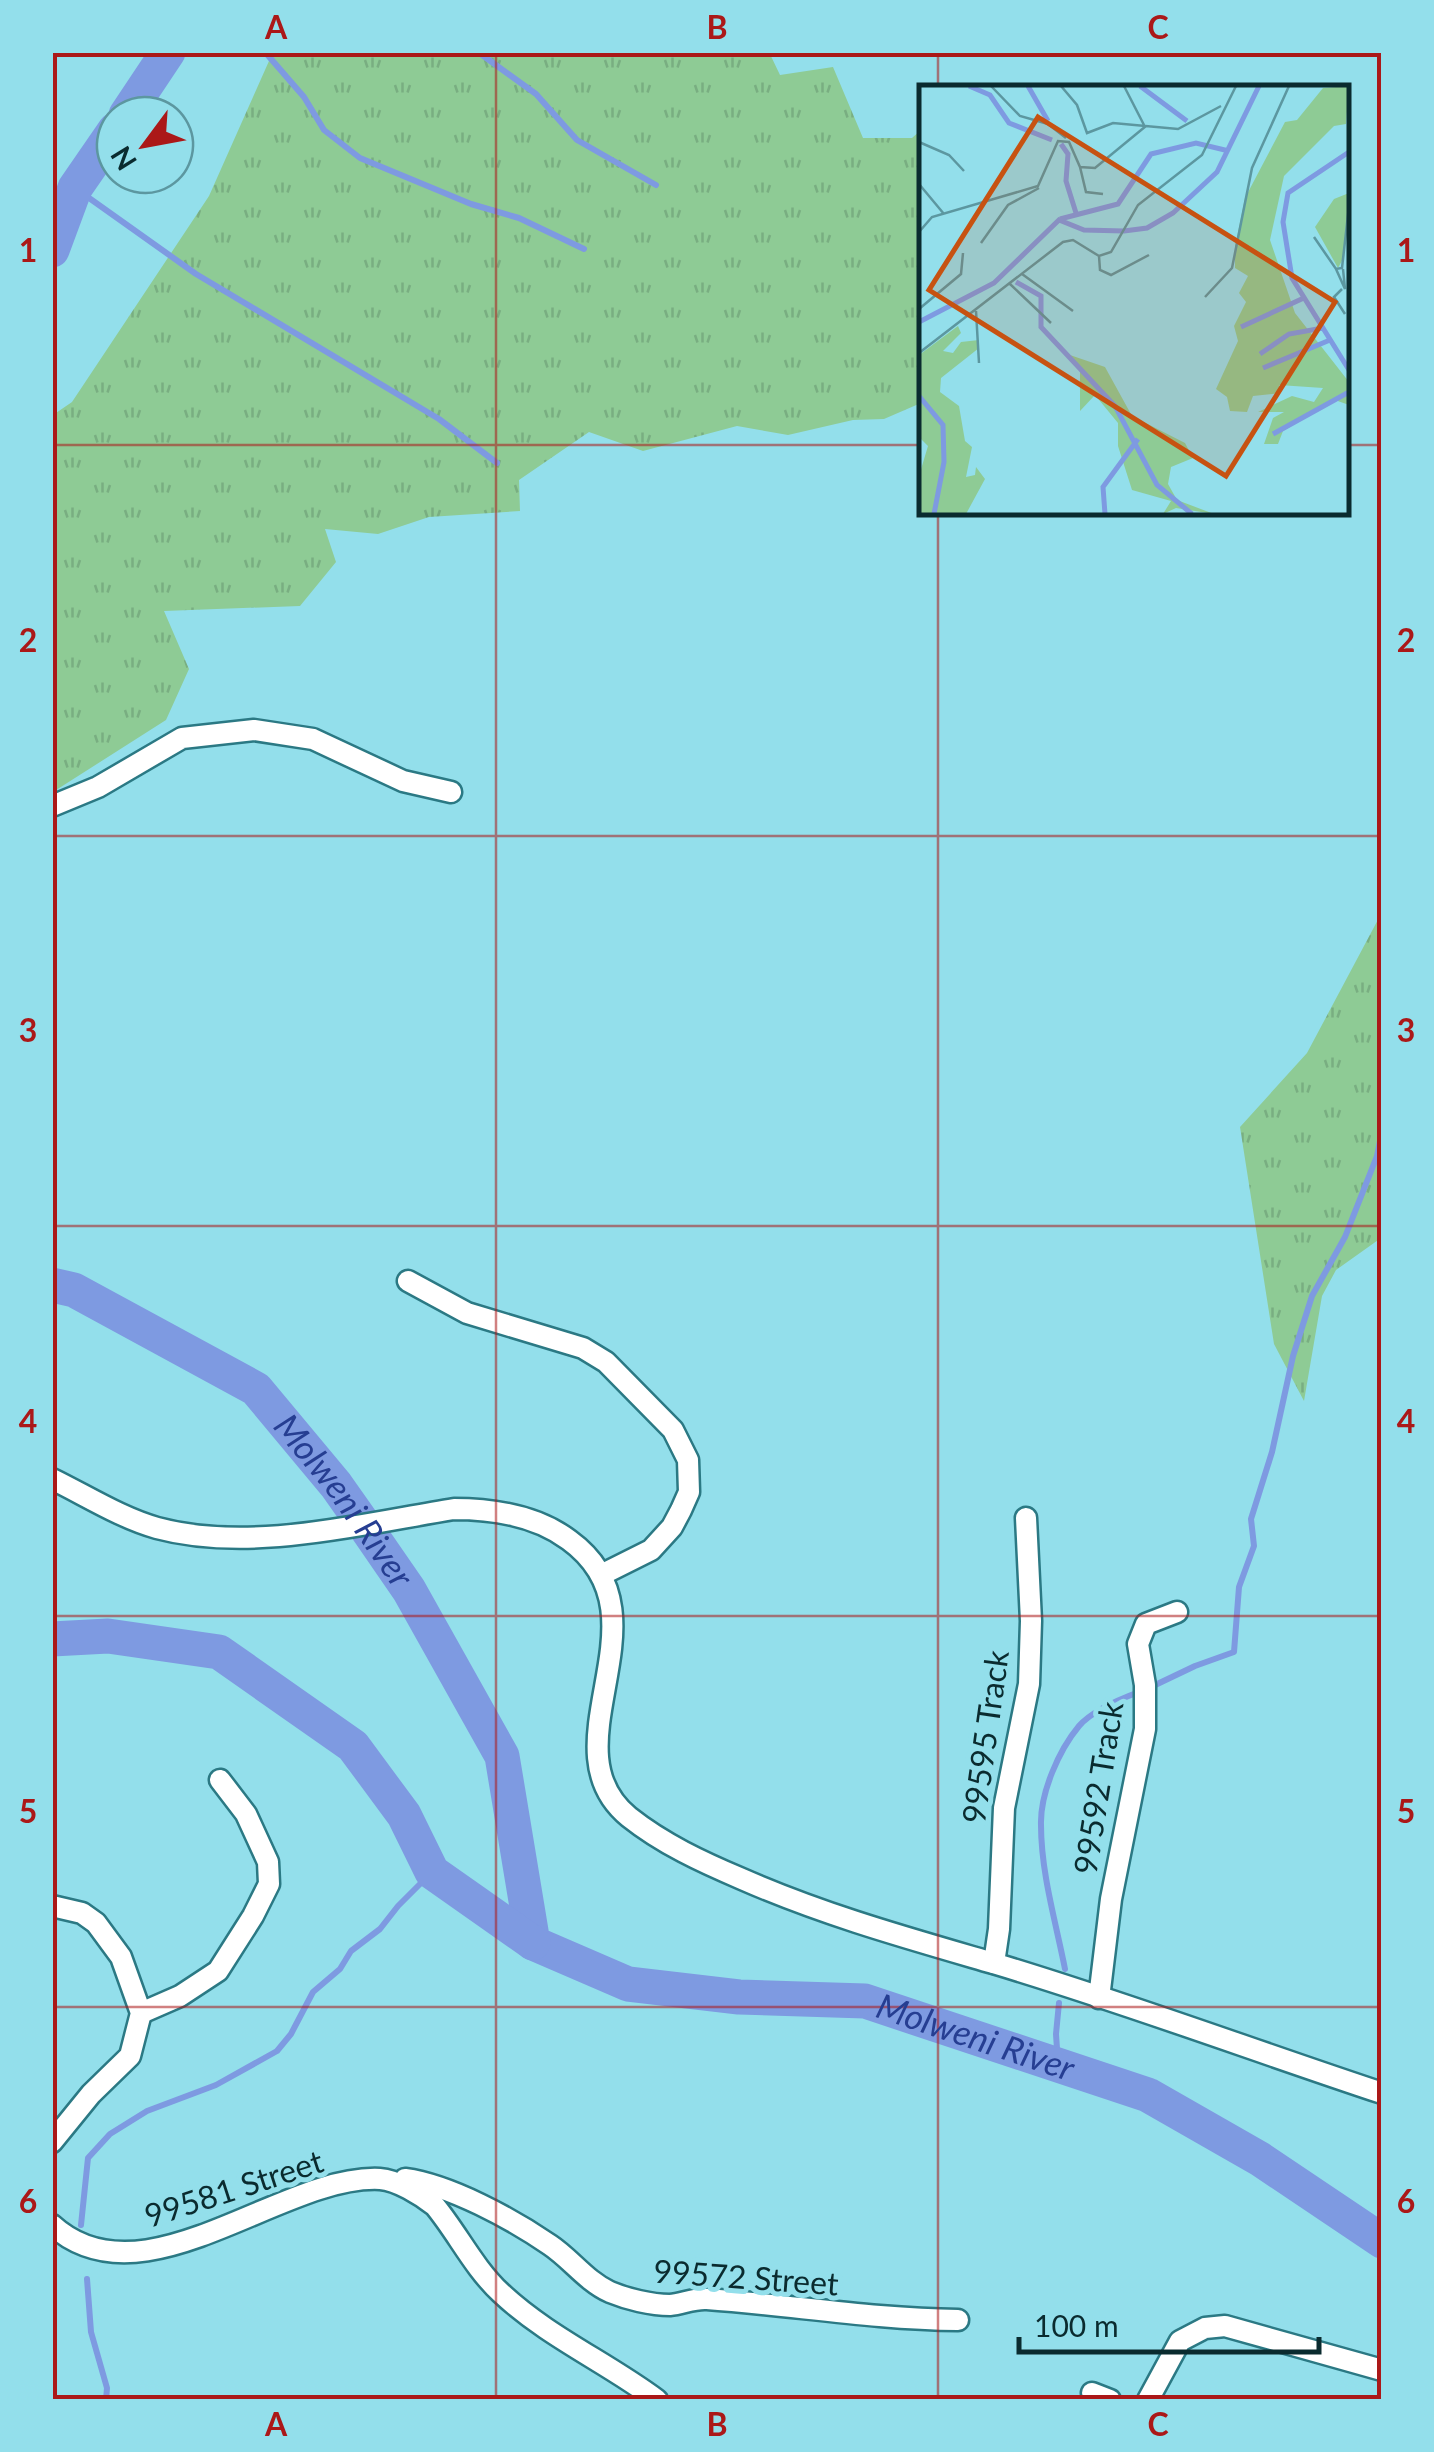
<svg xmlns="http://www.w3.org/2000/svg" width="1434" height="2452" viewBox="0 0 1434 2452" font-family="Lato,sans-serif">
	<defs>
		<pattern id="grass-tufts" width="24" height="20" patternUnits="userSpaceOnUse" patternTransform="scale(2.5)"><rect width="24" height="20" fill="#8ecb95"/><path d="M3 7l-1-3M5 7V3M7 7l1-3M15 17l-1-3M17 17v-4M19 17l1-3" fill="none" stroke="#79ae81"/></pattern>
	</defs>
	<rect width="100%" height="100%" fill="#93dfeb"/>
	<g fill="url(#grass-tufts)">
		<path d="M273 52H769L780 75 833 67 863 138H912L921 130V403L884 419 853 420 788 435 737 426 643 451 589 432 519 480 520 511 429 517 378 534 325 529 336 562 300 606 164 611 189 669 166 720 53 792V415L72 402 209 196Z"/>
		<path d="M1381 914V1238L1336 1270 1322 1296 1304 1401 1274 1344 1240 1127 1307 1053Z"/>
	</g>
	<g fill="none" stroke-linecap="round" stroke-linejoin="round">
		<g stroke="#7e9ae1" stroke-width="6">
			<path d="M265 52 304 97 324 130 360 158 471 204 519 218 584 249"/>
			<path d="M478 52 536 94 577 140 656 185"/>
			<path d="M75 188 196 274 439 419 497 463"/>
			<path d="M1151 1687 1195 1666 1234 1652 1239 1587 1254 1546 1251 1519 1272 1452 1293 1356 1312 1296 1345 1237 1377 1156 1382 1131"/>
			<path d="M1065 1969C1056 1923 1041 1873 1041 1825 1040 1793 1059 1750 1079 1726 1092 1711 1120 1699 1139 1692"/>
			<path d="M1058 2064 1056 2034 1059 2003"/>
			<path d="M81 2225 88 2158 110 2134 147 2111 216 2085 277 2051 291 2034 313 1992 340 1969 351 1951 380 1929 398 1906 432 1872"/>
			<path d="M52 2259 54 2254"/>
			<path d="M87 2279 91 2332 107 2388 106 2400"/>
		</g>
		<g stroke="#7e9ae1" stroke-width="35">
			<path d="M126 115 168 52"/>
			<path d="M52 250 75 188 115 130"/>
			<path id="s1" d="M52 1285 74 1290 256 1389 336 1485 360 1519 409 1590 502 1756 533 1943 628 1984 739 1997 865 2001 1148 2095 1260 2159 1382 2241"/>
			<path d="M52 1639 108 1636 219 1652 353 1746 404 1815 432 1872 533 1943"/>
		</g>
		<defs>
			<g id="minor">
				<path d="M52 806 98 787 182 738 254 730 313 739 403 781 451 792"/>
				<path d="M408 1281 467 1313 583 1348 606 1362 673 1430 688 1460 689 1492 681 1510 672 1527 651 1550 603 1574"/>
				<path d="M52 1479C85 1495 121 1518 157 1528 250 1553 361 1524 454 1509 494 1509 537 1516 569 1540 675 1617 542 1746 629 1817 663 1844 702 1862 742 1879 824 1915 907 1938 993 1963 1124 2002 1252 2050 1382 2093"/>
				<path d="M52 1906 82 1913 96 1923 121 1957 141 2013 130 2056 91 2094 52 2142"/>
				<path d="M994 1963 999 1929 1004 1808 1029 1684 1031 1621 1026 1518"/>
				<path d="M1099 1998 1111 1899 1145 1729V1685L1138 1644 1146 1624 1177 1612"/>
				<path d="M141 2013 180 1996 218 1971 253 1916 269 1884 268 1862 246 1814 220 1780"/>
				<path d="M405 2179C450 2185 512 2219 550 2245 571 2259 586 2281 610 2292 627 2299 651 2305 670 2305 682 2304 694 2298 707 2299 791 2305 873 2319 958 2320"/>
				<path d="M52 2225C143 2308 281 2174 380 2179 397 2180 421 2195 435 2206 458 2234 474 2268 501 2293 548 2337 606 2362 657 2400"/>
				<path d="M1092 2393 1110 2400"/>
				<path d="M1148 2400 1180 2341 1205 2328 1225 2326 1382 2370"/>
			</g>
		</defs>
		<use href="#minor" stroke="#2b7984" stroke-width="25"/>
		<use href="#minor" stroke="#fff" stroke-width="20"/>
	</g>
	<path fill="none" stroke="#ab1818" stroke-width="2.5" stroke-opacity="0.55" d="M496 52V2400M938 52V88M52 445H922M1346 445H1382M938 512V2400M52 836H1382M52 1226H1382M52 1616H1382M52 2007H1382"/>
	<g text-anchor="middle" stroke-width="10" stroke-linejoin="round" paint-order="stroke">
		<g font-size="32" fill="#0a2b2f" stroke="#93dfeb">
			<text transform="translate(986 1737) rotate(-82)" y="11">99595 Track</text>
			<text transform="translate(1099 1788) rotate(-81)" y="11">99592 Track</text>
			<text transform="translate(234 2189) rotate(-18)" y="11">99581 Street</text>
			<text transform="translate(746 2278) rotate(4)" y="11">99572 Street</text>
		</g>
		<g font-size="35" font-style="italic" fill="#263e92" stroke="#93dfeb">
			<text dy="12" stroke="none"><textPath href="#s1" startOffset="372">Molweni River</textPath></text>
			<text dy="12" stroke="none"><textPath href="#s1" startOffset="1320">Molweni River</textPath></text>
		</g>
	</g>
	<g transform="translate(919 85)">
		<rect width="430" height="430" fill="#93dfeb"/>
		<path d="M430 1 427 39 415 41 365 91 351 155 376 228 430 297V320L416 315 364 346 359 359H345L354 333 365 327H339L373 311 395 317 404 303 360 300 362 308 334 311 328 327 311 326 308 312 297 304 319 256 315 241 327 217 320 208 329 191 316 183V162L326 113 366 37 378 35 404 3ZM430 108 425 172 419 183 396 142 415 114ZM39 241 42 248 24 266 34 268 42 257 60 255V263L22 293 21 307 40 321 46 356 53 362 47 392 56 390 57 382 66 394 47 429H0V391L9 361 0 352V270ZM148 269 186 282 213 331 266 358 274 373 252 382 249 399 258 415 295 429 257 423 244 429 252 416 213 405 199 361V338L176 310 161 326V283Z" fill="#8ecb95"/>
		<path fill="none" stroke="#7e9ae1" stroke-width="5" d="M50 1 71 10 90 38 133 55M109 1 129 36M221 1 268 36M142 59 149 69 147 96 157 128M430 67 369 108 364 137 373 193 430 285M141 134 199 119 232 69 277 58 310 66M97 197 122 211V242L196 321 238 400 273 429M0 237 75 198 140 135 165 145 205 146 228 143 254 128 298 87 340 1M322 242 387 212M341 269 370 249 404 243M344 283 411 255M0 311 24 340 25 377 15 429M354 349 430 307M186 429 184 402 219 354"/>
		<path fill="none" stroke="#5c97a0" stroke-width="2.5" d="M72 1 101 31 129 39 147 53M142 1 158 20 168 48 194 38 259 44 302 21M205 1 225 40M0 57 30 70 45 86M161 82 167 107 184 109M0 99 25 129M0 147 13 132 119 101 139 56 150 57 161 82 176 83 227 41M395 152 417 184 423 183 430 121M62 158 89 120 120 103M180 171 181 185 192 190 230 170M417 184 426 204 424 184M103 189 154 226M91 199 132 238M423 204 415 212 426 229M286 212 313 183 333 83 370 1M0 224 42 189 44 168M57 226 60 278M0 268 144 157 154 155 180 171 192 167 219 120 283 70 317 1"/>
		<path fill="#c75211" fill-opacity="0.15" stroke="#c75211" stroke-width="5" d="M119 32 416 217 307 391 10 205Z"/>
		<rect width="430" height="430" fill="none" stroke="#0a2b2f" stroke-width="5"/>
	</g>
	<rect width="1434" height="2452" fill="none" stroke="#93dfeb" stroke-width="110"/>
	<g transform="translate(145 145) rotate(238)"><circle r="48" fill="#93dfeb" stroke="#5c97a0" stroke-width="2.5"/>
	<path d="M0-8L18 38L0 25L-18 38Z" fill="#ab1818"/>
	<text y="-15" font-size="28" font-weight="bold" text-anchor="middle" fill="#0a2b2f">N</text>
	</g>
	<path d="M1019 2337v15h300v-15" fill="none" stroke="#0a2b2f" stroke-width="5"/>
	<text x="1034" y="2337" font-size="30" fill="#0a2b2f" stroke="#93dfeb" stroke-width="8" paint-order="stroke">100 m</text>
	<rect x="55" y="55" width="1324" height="2342" fill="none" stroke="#ab1818" stroke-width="4"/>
	<g font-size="32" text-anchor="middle" font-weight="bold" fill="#ab1818">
		<text x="276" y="39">A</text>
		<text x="717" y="39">B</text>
		<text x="1158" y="39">C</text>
		<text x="28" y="262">1</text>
		<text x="1406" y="262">1</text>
		<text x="28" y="652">2</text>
		<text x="1406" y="652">2</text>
		<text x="28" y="1042">3</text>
		<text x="1406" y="1042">3</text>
		<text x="28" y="1433">4</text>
		<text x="1406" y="1433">4</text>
		<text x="28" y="1823">5</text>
		<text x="1406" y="1823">5</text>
		<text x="28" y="2213">6</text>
		<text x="1406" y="2213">6</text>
		<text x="276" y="2436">A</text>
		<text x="717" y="2436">B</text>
		<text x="1158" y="2436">C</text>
	</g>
</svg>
